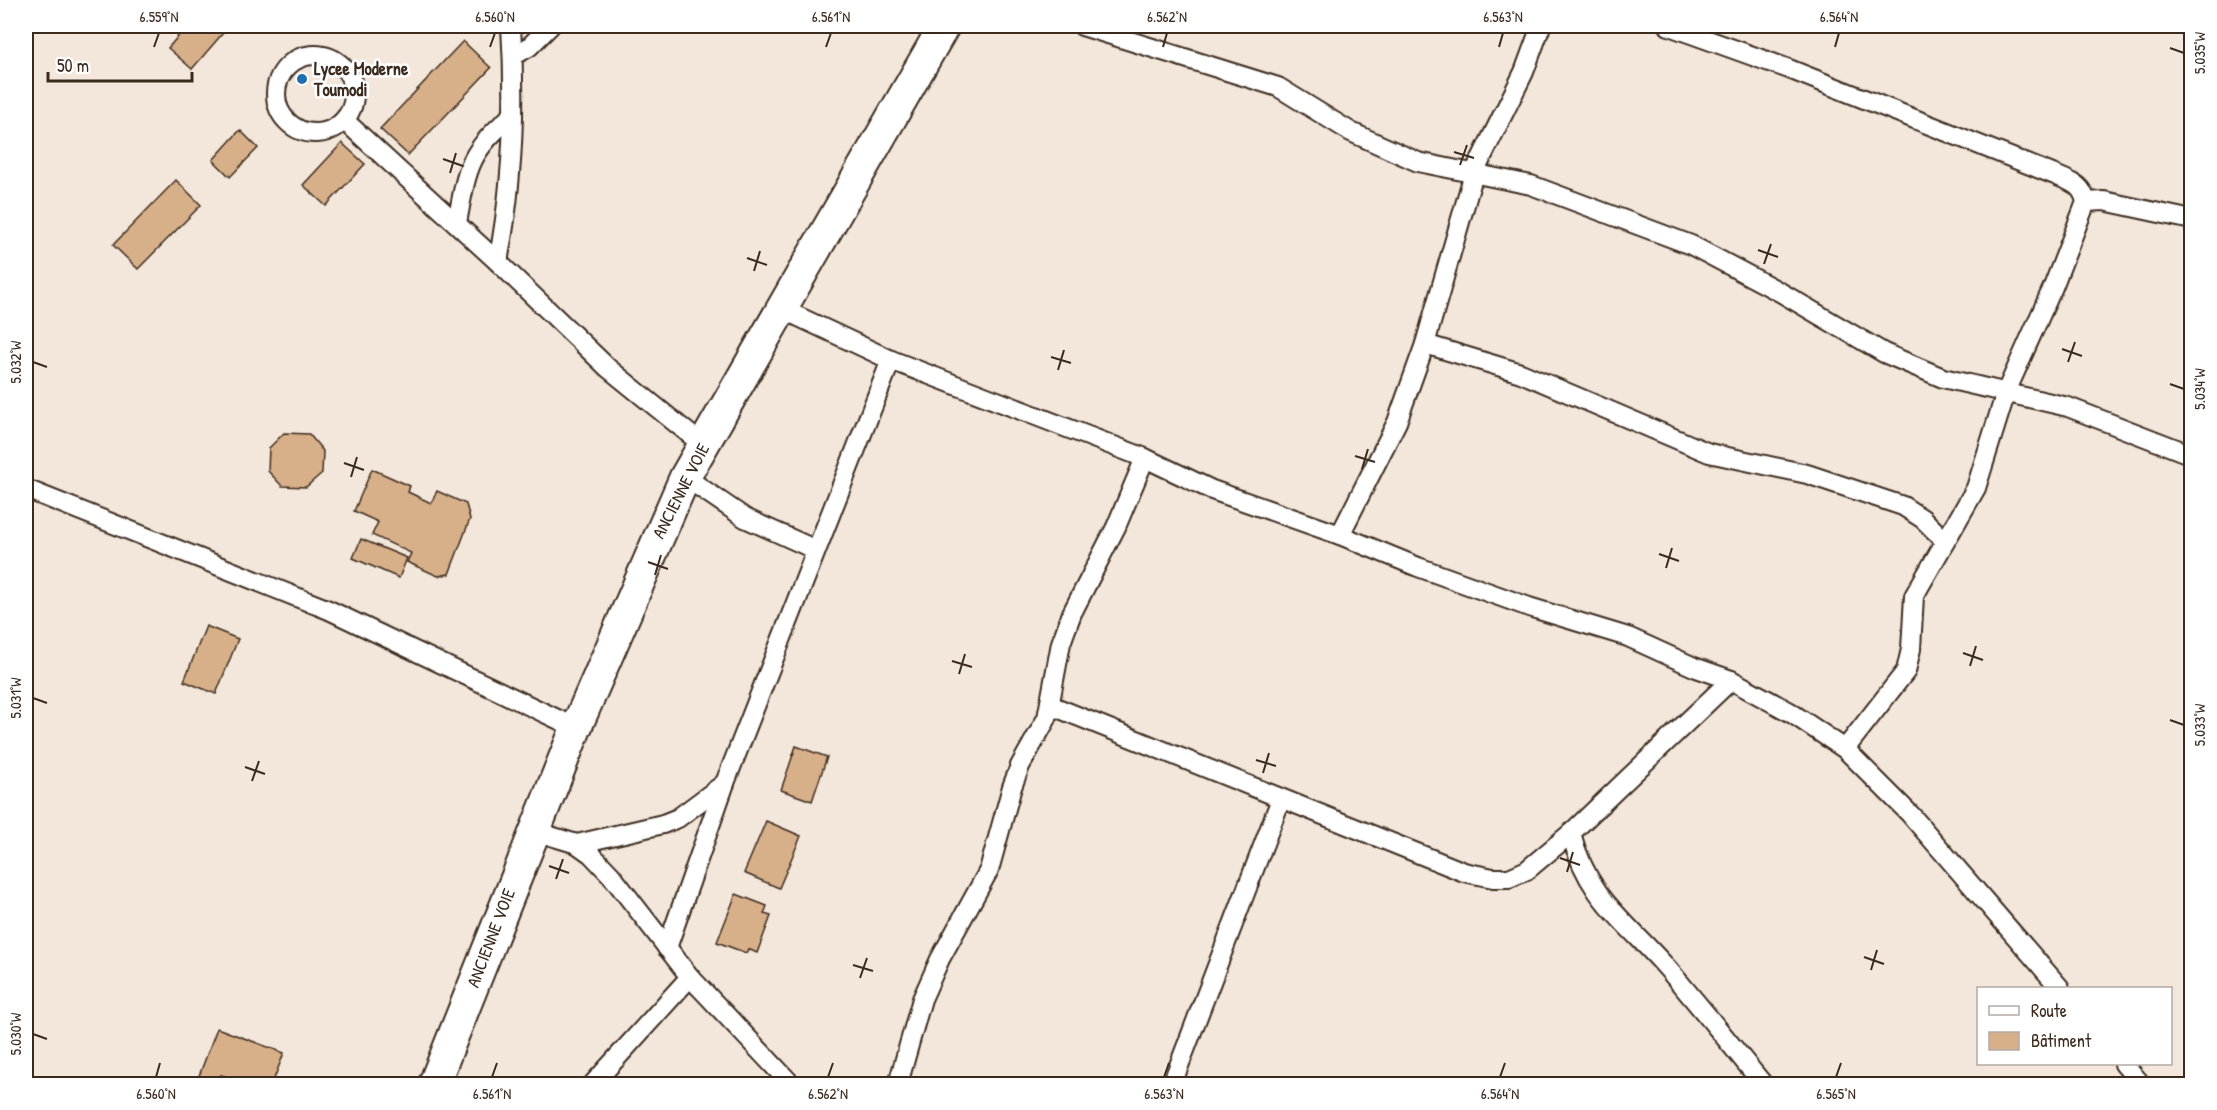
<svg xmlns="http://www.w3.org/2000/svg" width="2217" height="1110" viewBox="0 0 2217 1110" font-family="'Patrick Hand',sans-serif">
	<rect width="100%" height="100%" fill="#f3e7db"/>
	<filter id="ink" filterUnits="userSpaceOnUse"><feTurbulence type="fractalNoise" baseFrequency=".0167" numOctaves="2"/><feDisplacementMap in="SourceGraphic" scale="12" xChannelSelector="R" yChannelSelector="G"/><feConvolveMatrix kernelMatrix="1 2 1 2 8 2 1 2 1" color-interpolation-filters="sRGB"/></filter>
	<g filter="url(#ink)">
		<g fill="#d7af88" stroke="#3b2a1e" stroke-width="1.5">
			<path d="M187 26H229L192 69 168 48Z"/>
			<path d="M463 41 491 68 408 155 380 129Z"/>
			<path d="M240 130 258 148 230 177 213 160Z"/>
			<path d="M342 143 365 164 326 206 303 185Z"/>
			<path d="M176 180 201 205 138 269 113 245Z"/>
			<path d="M284 433 309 434 323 451 322 473 306 487 282 486 268 471 269 448Z"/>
			<path d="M372 469 410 486 408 492 431 503 437 491 466 504 470 519 449 574 438 576 407 562 411 553 372 535 378 522 354 511Z"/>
			<path d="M361 539 407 558 399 578 353 558Z"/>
			<path d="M206 626 238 639 216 694 184 681Z"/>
			<path d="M796 746 827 757 812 801 781 790Z"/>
			<path d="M766 821 801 836 779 888 744 873Z"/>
			<path d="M736 894 767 906 764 914 771 916 757 953 748 949 746 953 717 942Z"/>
			<path d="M217 1028 284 1053 272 1084H247L221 1075 217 1084H196Z"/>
		</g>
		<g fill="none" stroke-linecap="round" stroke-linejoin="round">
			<defs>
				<g id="street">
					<path d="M1082 26 1278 87 1351 132 1418 162 1531 185 1691 245 1780 292 1884 353 1943 378 2068 407 2192 455"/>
					<path d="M1669 26 1789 69 2055 175C2071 182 2082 184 2086 202L2053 287 2006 392 1976 488 1914 596 1911 649 1906 671 1845 749"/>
					<circle cx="315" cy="94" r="39"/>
					<path d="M513 56 529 47 550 26"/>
					<path d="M344 120 498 262 608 368 703 445"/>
					<path d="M2086 202 2104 201 2192 220"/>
					<path d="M457 223C467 169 468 151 513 115"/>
					<path d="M498 262C513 184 516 104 511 26"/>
					<path d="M782 309 891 360 1145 458 1212 490 1340 535 1418 567 1529 607 1628 637 1694 667 1731 680 1790 712 1845 749 1910 814 2060 988"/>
					<path d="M1425 344 1521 373 1709 453 1807 474 1903 506 1923 519 1945 541"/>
					<path d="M685 477 745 518 816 550"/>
					<path d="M26 489 329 610 576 728"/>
					<path d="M1340 535 1397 422 1425 344 1474 173 1524 72 1541 26"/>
					<path d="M1050 705 1464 872 1493 878H1509L1527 870 1571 833 1731 680"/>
					<path d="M534 831 577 844 591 854 611 875 690 977 791 1084"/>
					<path d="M1571 833C1588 899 1625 920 1667 968 1700 1006 1731 1045 1763 1084"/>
					<path d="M577 844 663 824 678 818 725 783"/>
					<path d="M667 948 725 783 891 360"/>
					<path d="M2124 1064 2141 1084"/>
					<path d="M593 1084 690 977"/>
					<path d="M898 1084 922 999 940 959 989 870 1012 787 1020 766 1047 718 1061 643 1072 613 1116 527 1145 458"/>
					<path d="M1172 1084 1281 799"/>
				</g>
				<path id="primary" d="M434 1084 576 728 685 477 944 26"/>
			</defs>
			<use href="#street" stroke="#3b2a1e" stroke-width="22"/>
			<use href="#primary" stroke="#3b2a1e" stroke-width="34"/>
			<use href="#street" stroke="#fff" stroke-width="18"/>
			<use href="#primary" stroke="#fff" stroke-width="30"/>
		</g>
	</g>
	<path fill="none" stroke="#3b2a1e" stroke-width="2" d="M154 47 159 33M490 47 495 33M826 47 831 33M1163 47 1167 33M1499 47 1503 33M1835 47 1839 33M2170 48 2184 53M1454 152 1474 158M443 159 463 166M1460 165 1467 145M450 173 456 153M1758 250 1778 257M747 258 767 265M1764 264 1771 244M754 271 760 251M2062 349 2082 356M1051 357 1071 363M33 362 47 367M2068 362 2075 342M1058 370 1064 350M2170 384 2184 389M1355 456 1375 462M344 463 364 470M1362 469 1368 449M351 477 357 457M1659 554 1679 561M648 562 668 569M1666 568 1672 548M655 575 661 555M1963 653 1983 660M952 661 972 667M1970 666 1976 646M959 674 965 654M33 698 47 703M2170 720 2184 725M1256 760 1276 766M245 767 265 774M1263 773 1269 753M252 781 259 761M1560 858 1580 865M549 866 569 873M1567 872 1573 852M556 879 563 859M1864 957 1884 964M853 965 873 971M1871 970 1877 950M860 978 867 958M33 1034 47 1039M156 1077 160 1063M492 1077 497 1063M828 1077 833 1063M1164 1077 1169 1063M1500 1077 1505 1063M1836 1077 1841 1063"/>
	<circle fill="#1f6fb2" stroke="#fff" stroke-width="2" cx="302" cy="79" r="6"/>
	<g text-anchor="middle" stroke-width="5" stroke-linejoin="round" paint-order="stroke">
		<g font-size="18" font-weight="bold" fill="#3b2a1e" stroke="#fff" text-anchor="start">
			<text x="314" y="75">Lycee Moderne<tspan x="314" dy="21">Toumodi</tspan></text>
		</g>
		<g font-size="18" fill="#3b2a1e" stroke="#fff">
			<text transform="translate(681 491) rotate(-63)" y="6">ANCIENNE VOIE</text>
			<text transform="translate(491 938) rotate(-69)" y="6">ANCIENNE VOIE</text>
		</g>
	</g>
	<rect width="2217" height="1110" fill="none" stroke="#fff" stroke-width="66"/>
	<rect x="1977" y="987" width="195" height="78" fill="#ffffff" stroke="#b1aaa5" stroke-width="1.5"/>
	<rect x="1989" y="1006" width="30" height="9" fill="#ffffff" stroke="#b1aaa5" stroke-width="1.5"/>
	<text x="2031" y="1017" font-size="18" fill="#3b2a1e">Route</text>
	<rect x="1989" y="1032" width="30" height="18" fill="#d7af88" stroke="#b1aaa5" stroke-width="1.5"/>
	<text x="2031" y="1047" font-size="18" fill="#3b2a1e">Bâtiment</text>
	<path d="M48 72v9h144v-9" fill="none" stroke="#3b2a1e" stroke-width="3"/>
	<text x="57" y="72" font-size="18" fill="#3b2a1e" stroke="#ffffff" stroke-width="4.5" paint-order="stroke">50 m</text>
	<rect x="33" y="33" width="2151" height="1044" fill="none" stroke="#3b2a1e" stroke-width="2"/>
	<g font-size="15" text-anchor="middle" fill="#3b2a1e">
		<text x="159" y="22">6.559°N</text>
		<text x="495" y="22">6.560°N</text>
		<text x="831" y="22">6.561°N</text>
		<text x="1167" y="22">6.562°N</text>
		<text x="1503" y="22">6.563°N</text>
		<text x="1839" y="22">6.564°N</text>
		<text transform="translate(2200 53) rotate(-90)" y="5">5.035°W</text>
		<text transform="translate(16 362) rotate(-90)" y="5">5.032°W</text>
		<text transform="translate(2200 389) rotate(-90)" y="5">5.034°W</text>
		<text transform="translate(16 698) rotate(-90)" y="5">5.031°W</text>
		<text transform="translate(2200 725) rotate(-90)" y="5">5.033°W</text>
		<text transform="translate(16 1034) rotate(-90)" y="5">5.030°W</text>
		<text x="156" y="1099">6.560°N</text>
		<text x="492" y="1099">6.561°N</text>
		<text x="828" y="1099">6.562°N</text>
		<text x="1164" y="1099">6.563°N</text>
		<text x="1500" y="1099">6.564°N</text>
		<text x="1836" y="1099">6.565°N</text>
	</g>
</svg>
